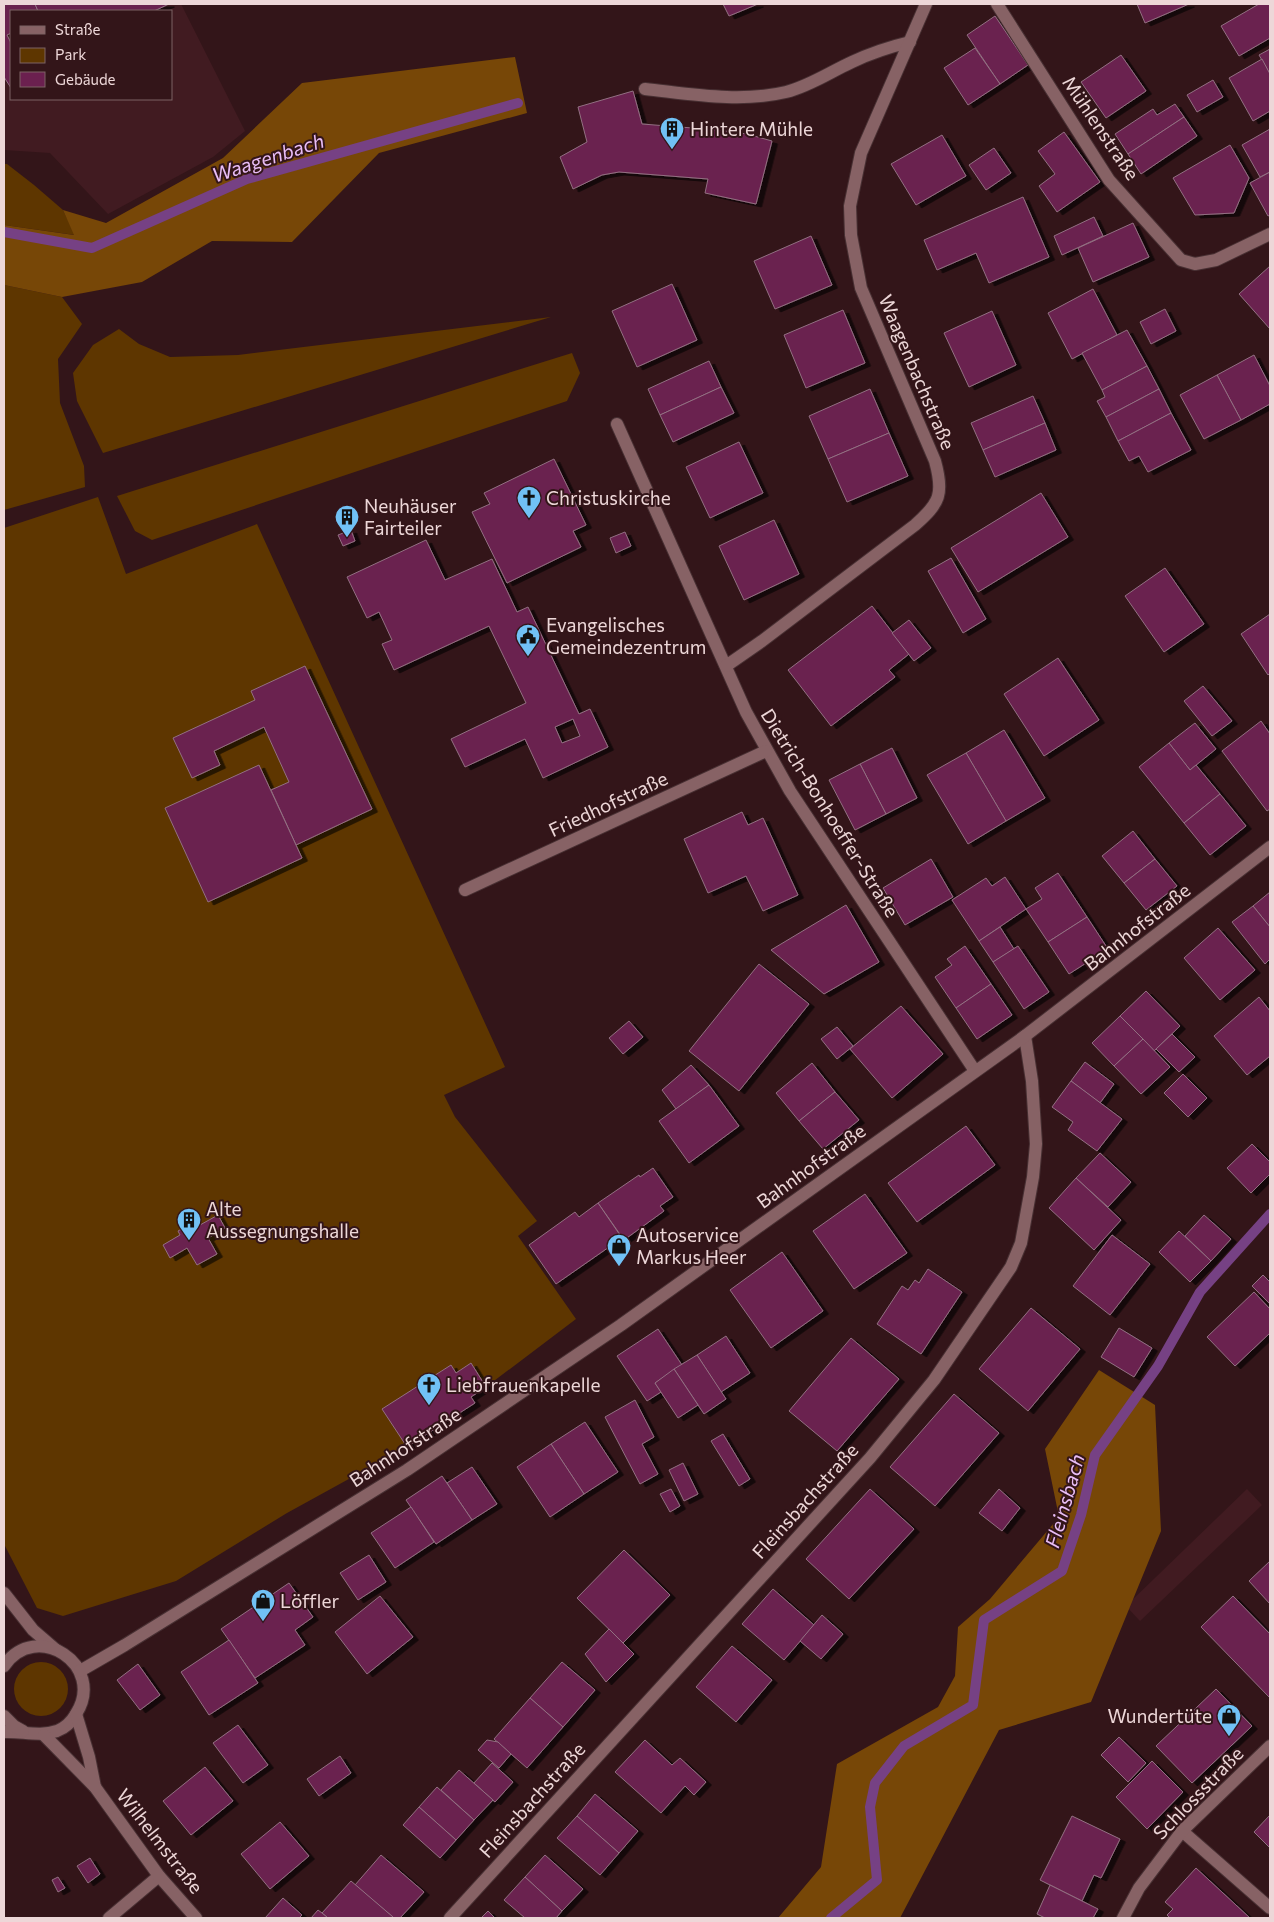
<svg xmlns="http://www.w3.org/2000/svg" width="1274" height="1922" viewBox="0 0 1274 1922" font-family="Commissioner,sans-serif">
	<defs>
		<filter id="shadow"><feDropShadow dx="5.5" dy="3" stdDeviation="0" flood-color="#0009"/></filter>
	</defs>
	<rect width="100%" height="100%" fill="#331519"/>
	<g fill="#411b21" fill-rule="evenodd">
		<path d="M4 4H181L245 131 213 157 108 214 50 153 4 150ZM11 11H171V99H11Z"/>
		<path d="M1247 1489 1262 1505 1140 1621 1126 1606Z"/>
	</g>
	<g fill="#5e3600">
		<path d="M4 164H7L34 185 63 210 75 235 4 225Z"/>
		<path d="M4 285 62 297 82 324 58 359 60 403 84 466 85 487 4 510Z"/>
		<path d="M551 317 103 453 77 401 73 373 93 345 119 329 139 344 170 357 238 355Z"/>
		<path d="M572 353 580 373 567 401 152 540 135 531 117 496Z"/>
		<path d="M98 497 126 574 257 524 505 1067 444 1095 455 1117 537 1221 518 1236 576 1319 486 1387 471 1363 456 1373 451 1365 383 1409 407 1447 287 1513 176 1581 63 1616 37 1608 4 1544V528Z"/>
		<circle cx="41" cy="1689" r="27"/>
	</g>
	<g fill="#774707">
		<path d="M515 57 527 113 379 153 292 242 212 241 142 282 62 297 4 285V225L74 235 63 210 106 223 223 158 302 83Z"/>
		<path d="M1099 1370 1155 1405 1161 1531 1091 1702 999 1730 900 1918H778L821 1867 837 1764 938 1707 955 1676 958 1627 990 1599 1059 1517 1045 1449Z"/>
	</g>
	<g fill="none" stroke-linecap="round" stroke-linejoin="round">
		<g stroke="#764184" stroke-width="10">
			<path d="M4 232 92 248 247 179 518 103"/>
			<path d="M831 1918 877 1880 870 1807 875 1783 904 1746 973 1705 984 1620 1062 1571 1081 1515 1095 1455 1158 1366 1200 1292 1270 1214"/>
		</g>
	</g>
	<g fill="#6b204f" stroke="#927082" fill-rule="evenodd" filter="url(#shadow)">
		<path d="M4 4H35L38 11H11V33L7 35 11 43V88L4 77Z"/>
		<path d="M35 4H169L154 11H38Z"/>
		<path d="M723 4H758L729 16Z"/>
		<path d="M1137 4H1189L1145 23Z"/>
		<path d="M1259 4H1270V38L1239 56 1221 26Z"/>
		<path d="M995 16 1028 65 1000 84 967 35Z"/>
		<path d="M975 48 1000 84 968 105 944 68Z"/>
		<path d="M1270 49V74L1259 55Z"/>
		<path d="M1121 55 1146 91 1106 118 1081 82Z"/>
		<path d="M1262 59 1270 74V111L1253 121 1229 78Z"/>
		<path d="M1213 80 1223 97 1197 112 1187 95Z"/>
		<path d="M633 91 642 124 718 130 747 134 772 141 756 204 705 193 708 179 619 172 602 175 573 189 560 157 587 142 578 107Z"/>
		<path d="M1175 104 1184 117 1128 154 1115 134 1153 109 1157 115Z"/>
		<path d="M1184 117 1197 136 1141 174 1128 154Z"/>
		<path d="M1270 129V172L1260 177 1242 145Z"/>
		<path d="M1064 132 1100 182 1057 212 1039 186 1055 174 1038 151Z"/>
		<path d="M942 135 966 176 916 205 891 164Z"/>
		<path d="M1230 145 1249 178 1234 213 1195 215 1173 178Z"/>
		<path d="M994 148 1011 173 986 190 969 165Z"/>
		<path d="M1270 172V215L1268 216 1250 183Z"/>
		<path d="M1023 197 1049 257 989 283 976 253 937 270 924 240Z"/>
		<path d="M1094 217 1103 236 1062 255 1054 236Z"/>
		<path d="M1133 223 1149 257 1093 282 1078 248Z"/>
		<path d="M811 236 832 285 775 309 754 261Z"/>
		<path d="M1270 266V329L1239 294Z"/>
		<path d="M672 284 697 340 637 367 612 311Z"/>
		<path d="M1093 289 1117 335 1072 359 1048 313Z"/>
		<path d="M1165 309 1176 331 1151 344 1140 322Z"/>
		<path d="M843 310 865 363 806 388 784 335Z"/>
		<path d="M992 311 1016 365 969 387 944 333Z"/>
		<path d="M1127 330 1147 366 1102 390 1082 353Z"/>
		<path d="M1254 355 1270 386V404L1241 420 1217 375Z"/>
		<path d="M709 361 721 387 660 415 648 389Z"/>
		<path d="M1147 366 1159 389 1106 417 1097 401 1105 397 1102 390Z"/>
		<path d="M1217 375 1241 420 1204 439 1180 395Z"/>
		<path d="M721 387 734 413 673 442 660 415Z"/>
		<path d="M870 389 889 433 828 459 809 416Z"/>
		<path d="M1159 389 1171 413 1118 441 1106 417Z"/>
		<path d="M1033 396 1045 423 983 450 971 423Z"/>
		<path d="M1171 413 1191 450 1148 472 1139 456 1129 461 1118 441Z"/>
		<path d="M1045 423 1056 450 995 477 983 450Z"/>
		<path d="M889 433 908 476 847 502 828 459Z"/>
		<path d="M739 442 763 493 710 518 686 467Z"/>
		<path d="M554 459 586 525 573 531 581 547 507 583 472 512 490 504 484 493Z"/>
		<path d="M1041 493 1068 537 978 592 951 548Z"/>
		<path d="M774 520 799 574 744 600 719 546Z"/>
		<path d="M351 530 355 541 343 546 338 535Z"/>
		<path d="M625 532 631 546 616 553 610 538Z"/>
		<path d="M426 540 445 580 492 559 517 612 528 607 579 714 590 709 608 747 543 778 525 739 465 767 451 739 526 703 489 626 394 670 382 644 392 640 379 612 367 618 347 577ZM573 719 580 736 562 743 555 727Z"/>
		<path d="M951 558 986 619 963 633 928 571Z"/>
		<path d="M1165 568 1204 624 1164 652 1125 596Z"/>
		<path d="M872 606 909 654 889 670 895 677 831 726 788 670Z"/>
		<path d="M1270 614V673L1268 675 1241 634Z"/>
		<path d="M909 620 931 648 914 661 892 633Z"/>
		<path d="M1058 658 1099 720 1044 756 1004 694Z"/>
		<path d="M305 666 372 809 296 845 271 790 289 782 264 727 214 751 220 765 192 778 173 738 255 700 251 691Z"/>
		<path d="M1203 686 1232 721 1212 736 1184 701Z"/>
		<path d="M1261 721 1270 734V809L1267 811 1222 751Z"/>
		<path d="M1195 723 1216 749 1190 770 1169 743Z"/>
		<path d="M1004 730 1045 798 1006 821 966 753Z"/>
		<path d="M1169 743 1190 770 1196 765 1220 794 1184 823 1139 767Z"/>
		<path d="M892 748 917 798 886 814 860 764Z"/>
		<path d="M966 753 1006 821 968 844 927 775Z"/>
		<path d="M860 764 886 814 855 830 829 780Z"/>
		<path d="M259 765 302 858 208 902 165 808Z"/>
		<path d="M1220 794 1246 826 1210 855 1184 823Z"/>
		<path d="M742 812 748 825 763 818 798 895 763 911 746 876 708 893 684 839Z"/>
		<path d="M1133 831 1155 859 1124 883 1102 856Z"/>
		<path d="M931 859 953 897 905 925 883 888Z"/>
		<path d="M1155 859 1177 886 1146 910 1124 883Z"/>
		<path d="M1058 873 1087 917 1048 942 1026 909 1042 899 1035 888Z"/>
		<path d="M1005 877 1026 909 979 941 952 900 986 878 992 886Z"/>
		<path d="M1270 892V927L1253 906Z"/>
		<path d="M846 905 879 962 824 994 771 950Z"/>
		<path d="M1253 906 1270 927V959L1265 964 1232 922Z"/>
		<path d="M1087 917 1108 949 1069 974 1048 942Z"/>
		<path d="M1000 927 1014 949 993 962 979 941Z"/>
		<path d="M1218 928 1255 970 1220 1000 1184 958Z"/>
		<path d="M965 946 991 984 956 1008 935 977 952 965 947 959Z"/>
		<path d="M1018 946 1049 992 1024 1009 993 962Z"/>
		<path d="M759 964 809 1004 739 1091 689 1051Z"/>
		<path d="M991 984 1012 1015 977 1039 956 1008Z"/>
		<path d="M1146 991 1180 1026 1154 1051 1120 1016Z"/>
		<path d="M1259 997 1270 1011V1056L1247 1075 1214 1036Z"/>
		<path d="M901 1006 943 1054 892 1098 850 1049Z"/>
		<path d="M1120 1016 1143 1039 1114 1066 1092 1043Z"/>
		<path d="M629 1021 643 1037 623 1054 609 1038Z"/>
		<path d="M837 1027 853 1046 837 1059 821 1039Z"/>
		<path d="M1172 1034 1195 1057 1179 1072 1156 1049Z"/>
		<path d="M1143 1039 1170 1067 1141 1094 1114 1066Z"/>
		<path d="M1085 1062 1114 1084 1100 1103 1071 1081Z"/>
		<path d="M812 1063 835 1092 799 1121 776 1093Z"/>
		<path d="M691 1065 709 1085 676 1109 662 1090Z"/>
		<path d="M1183 1074 1207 1098 1188 1117 1164 1093Z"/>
		<path d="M1071 1081 1122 1119 1097 1151 1068 1130 1073 1122 1052 1107Z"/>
		<path d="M709 1085 739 1126 689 1163 659 1121Z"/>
		<path d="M835 1092 859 1120 823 1149 799 1121Z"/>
		<path d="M966 1126 995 1165 917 1222 888 1183Z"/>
		<path d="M1252 1144 1270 1162V1174L1251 1193 1227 1168Z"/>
		<path d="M1100 1153 1131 1182 1108 1207 1076 1178Z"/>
		<path d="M653 1168 673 1197 660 1206 664 1211 624 1240 598 1203 639 1175 640 1177Z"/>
		<path d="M1076 1178 1121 1220 1094 1250 1049 1208Z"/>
		<path d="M865 1194 907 1253 854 1289 813 1231Z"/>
		<path d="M598 1203 622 1238 556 1284 529 1245 575 1212 579 1217Z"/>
		<path d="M218 1215 225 1228 208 1238 217 1254 197 1265 187 1248 170 1258 163 1245 180 1235 178 1231 198 1220 200 1225Z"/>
		<path d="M1204 1215 1231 1239 1211 1261 1185 1236Z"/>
		<path d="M1179 1231 1211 1261 1190 1282 1159 1252Z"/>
		<path d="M1112 1235 1150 1264 1110 1315 1073 1286Z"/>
		<path d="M782 1252 823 1311 771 1348 730 1290Z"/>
		<path d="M928 1269 962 1292 921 1354 877 1324 902 1286 908 1290 915 1280 919 1283Z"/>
		<path d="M1263 1275 1270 1282V1304L1252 1286Z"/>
		<path d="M1254 1292 1270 1309V1333L1235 1366 1207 1337Z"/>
		<path d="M1031 1308 1080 1349 1028 1411 979 1369Z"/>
		<path d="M1119 1328 1152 1348 1134 1377 1101 1357Z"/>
		<path d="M658 1329 682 1365 655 1383 661 1392 647 1401 617 1356Z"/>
		<path d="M726 1336 750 1373 721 1392 697 1355Z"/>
		<path d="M851 1338 899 1379 837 1451 789 1411Z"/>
		<path d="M697 1355 726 1399 704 1414 674 1369Z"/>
		<path d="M471 1363 486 1387 471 1397 475 1403 407 1447 382 1409 451 1365 456 1373Z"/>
		<path d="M674 1369 698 1405 678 1418 655 1383Z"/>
		<path d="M954 1394 999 1433 935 1506 890 1467Z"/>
		<path d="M635 1400 654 1437 642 1444 658 1474 640 1484 605 1417Z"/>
		<path d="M585 1422 618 1472 584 1494 551 1444Z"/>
		<path d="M723 1434 750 1479 739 1486 711 1441Z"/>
		<path d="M551 1444 584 1494 550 1517 517 1467Z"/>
		<path d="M683 1463 698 1494 684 1501 669 1470Z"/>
		<path d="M472 1467 497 1504 472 1520 447 1483Z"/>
		<path d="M442 1476 472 1520 436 1544 406 1500Z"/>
		<path d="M671 1489 680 1506 670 1512 660 1494Z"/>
		<path d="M870 1489 914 1529 849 1599 806 1559Z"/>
		<path d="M999 1489 1020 1508 1002 1531 979 1513Z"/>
		<path d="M411 1507 434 1542 395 1568 371 1533Z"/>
		<path d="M624 1550 670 1595 623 1643 577 1598Z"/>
		<path d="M369 1555 386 1582 358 1600 340 1573Z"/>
		<path d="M1270 1561V1604L1249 1581Z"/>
		<path d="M289 1583 313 1617 295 1630 305 1645 255 1678 221 1629Z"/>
		<path d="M773 1589 814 1625 784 1660 742 1624Z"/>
		<path d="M380 1596 413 1637 367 1674 335 1632Z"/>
		<path d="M1233 1596 1270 1634V1698L1201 1627Z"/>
		<path d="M822 1615 843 1634 821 1659 800 1641Z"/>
		<path d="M609 1629 634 1654 606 1682 585 1654Z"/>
		<path d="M229 1640 258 1683 209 1715 181 1672Z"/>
		<path d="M732 1646 772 1680 736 1722 696 1687Z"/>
		<path d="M562 1662 595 1690 563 1727 530 1698Z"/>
		<path d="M138 1664 160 1695 140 1710 117 1680Z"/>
		<path d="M1216 1689 1252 1726 1192 1783 1156 1746Z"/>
		<path d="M530 1698 563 1727 527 1768 494 1739Z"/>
		<path d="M238 1725 268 1765 243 1783 213 1743Z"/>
		<path d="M1119 1737 1146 1763 1128 1782 1101 1755Z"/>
		<path d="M487 1740 498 1742 511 1754 499 1768 478 1750Z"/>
		<path d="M645 1740 672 1765 680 1758 706 1782 694 1795 685 1786 661 1813 615 1772Z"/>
		<path d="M340 1756 351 1773 319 1796 307 1779Z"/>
		<path d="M1152 1761 1183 1792 1147 1829 1116 1797Z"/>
		<path d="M492 1763 513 1782 495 1802 474 1783Z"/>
		<path d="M205 1767 233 1801 191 1835 163 1801Z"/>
		<path d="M459 1770 493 1800 474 1820 441 1790Z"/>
		<path d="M437 1787 474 1820 456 1840 419 1807Z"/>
		<path d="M595 1794 638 1831 619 1853 577 1816Z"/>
		<path d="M419 1807 456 1840 440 1858 403 1825Z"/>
		<path d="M1270 1815V1848L1254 1832Z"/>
		<path d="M577 1816 619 1853 600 1875 557 1838Z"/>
		<path d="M1072 1816 1120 1839 1101 1878 1094 1875 1082 1901 1040 1880Z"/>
		<path d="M280 1822 309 1856 270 1889 241 1854Z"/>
		<path d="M381 1855 424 1892 400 1918H394L355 1885Z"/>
		<path d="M545 1855 583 1889 562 1911 525 1877Z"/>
		<path d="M90 1858 100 1874 88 1883 77 1866Z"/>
		<path d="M1196 1868 1250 1918H1170L1167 1915 1173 1909 1165 1902Z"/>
		<path d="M58 1877 65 1888 58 1892 52 1880Z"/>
		<path d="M525 1877 562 1911 556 1918H525L504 1900Z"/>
		<path d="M351 1881 393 1917 392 1918H328L322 1913Z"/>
		<path d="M1050 1885 1098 1909 1093 1918H1045L1037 1914Z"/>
		<path d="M283 1898 302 1915 299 1918H265Z"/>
		<path d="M318 1910 322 1913 328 1918H311Z"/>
		<path d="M488 1911 495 1918H481Z"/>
	</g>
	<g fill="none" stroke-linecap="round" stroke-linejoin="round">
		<defs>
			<g id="minor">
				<path d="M997 4 1109 180 1181 260 1195 264 1216 260 1270 234"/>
				<path d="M645 89C691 94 740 103 786 92 810 86 830 72 852 62 871 53 889 47 910 42"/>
				<path d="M617 424 746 712 790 791 975 1071"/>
				<path d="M726 666 762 641 915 525C940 503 944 494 935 461L861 288 851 235 850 206 861 153 926 4"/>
				<path d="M465 890 766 751"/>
				<path d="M1182 1831 1270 1908"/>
				<path d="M109 1918 159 1876"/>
				<path d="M450 1918 870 1458 934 1380 1011 1267 1021 1243 1033 1177 1036 1144 1032 1081 1025 1036"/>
				<path d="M1123 1918 1139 1888 1182 1831 1270 1746"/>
			</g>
			<g id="tertiary">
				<path d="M4 1593 33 1630 55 1649"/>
				<path d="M4 1666C36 1619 107 1665 76 1714 72 1721 65 1728 57 1731 39 1737 22 1731 4 1732"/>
				<path d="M80 1671 125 1645 407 1470 621 1325 1025 1036 1270 847"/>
				<path d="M76 1714 89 1757 95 1787"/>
				<path d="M4 1716 14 1726 23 1731"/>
				<path d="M44 1735 95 1787 159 1876 196 1918"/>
			</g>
		</defs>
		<use href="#minor" stroke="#483033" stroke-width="14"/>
		<use href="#tertiary" stroke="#483033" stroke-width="14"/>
		<use href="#minor" stroke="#876265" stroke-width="12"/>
		<use href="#tertiary" stroke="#876265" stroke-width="12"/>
	</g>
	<defs>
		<symbol id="building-pin" viewBox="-11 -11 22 30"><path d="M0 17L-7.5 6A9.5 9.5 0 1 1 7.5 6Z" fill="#71c1f5" stroke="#331519"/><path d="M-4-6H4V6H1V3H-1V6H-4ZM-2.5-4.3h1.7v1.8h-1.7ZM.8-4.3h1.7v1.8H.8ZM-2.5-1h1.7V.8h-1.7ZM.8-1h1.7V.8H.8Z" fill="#111"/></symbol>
		<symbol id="church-pin" viewBox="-11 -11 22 30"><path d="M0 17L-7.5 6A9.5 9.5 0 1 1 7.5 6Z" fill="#71c1f5" stroke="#331519"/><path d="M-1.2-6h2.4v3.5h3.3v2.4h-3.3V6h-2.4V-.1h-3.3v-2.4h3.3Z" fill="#111"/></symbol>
		<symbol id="civic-pin" viewBox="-11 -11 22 30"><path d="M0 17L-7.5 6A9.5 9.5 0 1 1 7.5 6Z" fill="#71c1f5" stroke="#331519"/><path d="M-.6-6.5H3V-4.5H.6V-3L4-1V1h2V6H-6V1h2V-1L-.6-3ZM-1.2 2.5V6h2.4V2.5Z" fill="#111"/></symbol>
		<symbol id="shop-pin" viewBox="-11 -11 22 30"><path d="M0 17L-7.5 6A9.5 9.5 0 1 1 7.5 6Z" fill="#71c1f5" stroke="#331519"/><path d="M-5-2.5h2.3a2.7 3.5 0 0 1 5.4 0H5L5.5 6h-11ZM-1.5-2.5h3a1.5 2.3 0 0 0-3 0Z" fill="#111"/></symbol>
	</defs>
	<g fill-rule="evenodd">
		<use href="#building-pin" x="658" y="115" width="28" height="38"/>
		<use href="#church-pin" x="515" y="484" width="28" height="38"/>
		<use href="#building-pin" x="333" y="503" width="28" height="38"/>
		<use href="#civic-pin" x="514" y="622" width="28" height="38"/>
		<use href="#building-pin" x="175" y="1206" width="28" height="38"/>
		<use href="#shop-pin" x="605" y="1232" width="28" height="38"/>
		<use href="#church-pin" x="415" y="1371" width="28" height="38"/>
		<use href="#shop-pin" x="249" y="1587" width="28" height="38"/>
		<use href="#shop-pin" x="1215" y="1702" width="28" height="38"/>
	</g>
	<g text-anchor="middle" stroke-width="4" stroke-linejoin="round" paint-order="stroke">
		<g font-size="19" fill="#edd7d8" stroke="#331519">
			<text transform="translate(1101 128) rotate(56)" y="7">Mühlenstraße</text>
			<text transform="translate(917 372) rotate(67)" y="7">Waagenbachstraße</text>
			<text transform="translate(608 804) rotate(-25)" y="7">Friedhofstraße</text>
			<text transform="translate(830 813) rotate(58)" y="7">Dietrich-Bonhoeffer-Straße</text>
			<text transform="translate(1137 927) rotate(-38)" y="7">Bahnhofstraße</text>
			<text transform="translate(811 1166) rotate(-36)" y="7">Bahnhofstraße</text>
			<text transform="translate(405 1447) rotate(-33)" y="7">Bahnhofstraße</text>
			<text transform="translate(805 1501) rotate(-48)" y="7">Fleinsbachstraße</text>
			<text transform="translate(1198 1793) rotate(-46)" y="7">Schlossstraße</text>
			<text transform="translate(532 1800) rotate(-48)" y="7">Fleinsbachstraße</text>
			<text transform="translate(160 1841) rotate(52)" y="7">Wilhelmstraße</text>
		</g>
		<g font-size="19" fill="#edd7d8" stroke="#331519" text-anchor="start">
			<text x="690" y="136">Hintere Mühle</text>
			<text x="546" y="505">Christuskirche</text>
			<text x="364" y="513">Neuhäuser<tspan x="364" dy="22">Fairteiler</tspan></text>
			<text x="546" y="632">Evangelisches<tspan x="546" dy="22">Gemeindezentrum</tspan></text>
			<text x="206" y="1216">Alte<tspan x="206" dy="22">Aussegnungshalle</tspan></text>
			<text x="636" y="1242">Autoservice<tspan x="636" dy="22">Markus Heer</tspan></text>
			<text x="446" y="1392">Liebfrauenkapelle</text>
			<text x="280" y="1608">Löffler</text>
			<text x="1212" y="1723" text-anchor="end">Wundertüte</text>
		</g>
		<g font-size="20" font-style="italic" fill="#e9bdf6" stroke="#331519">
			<text transform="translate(268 158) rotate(-18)" y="7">Waagenbach</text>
			<text transform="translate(1065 1501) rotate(-74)" y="7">Fleinsbach</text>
		</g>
	</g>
	<rect width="1274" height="1922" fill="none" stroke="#edd7d8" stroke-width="10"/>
	<rect x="10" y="10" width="162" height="90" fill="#331519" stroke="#7d6365"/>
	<rect x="20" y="26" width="25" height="8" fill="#876265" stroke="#7d6365"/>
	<text x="55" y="35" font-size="15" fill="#edd7d8">Straße</text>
	<rect x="20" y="48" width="25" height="15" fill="#5e3600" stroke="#7d6365"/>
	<text x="55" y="60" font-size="15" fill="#edd7d8">Park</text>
	<rect x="20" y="72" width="25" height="15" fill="#6b204f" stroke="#7d6365"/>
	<text x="55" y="85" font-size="15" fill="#edd7d8">Gebäude</text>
</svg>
